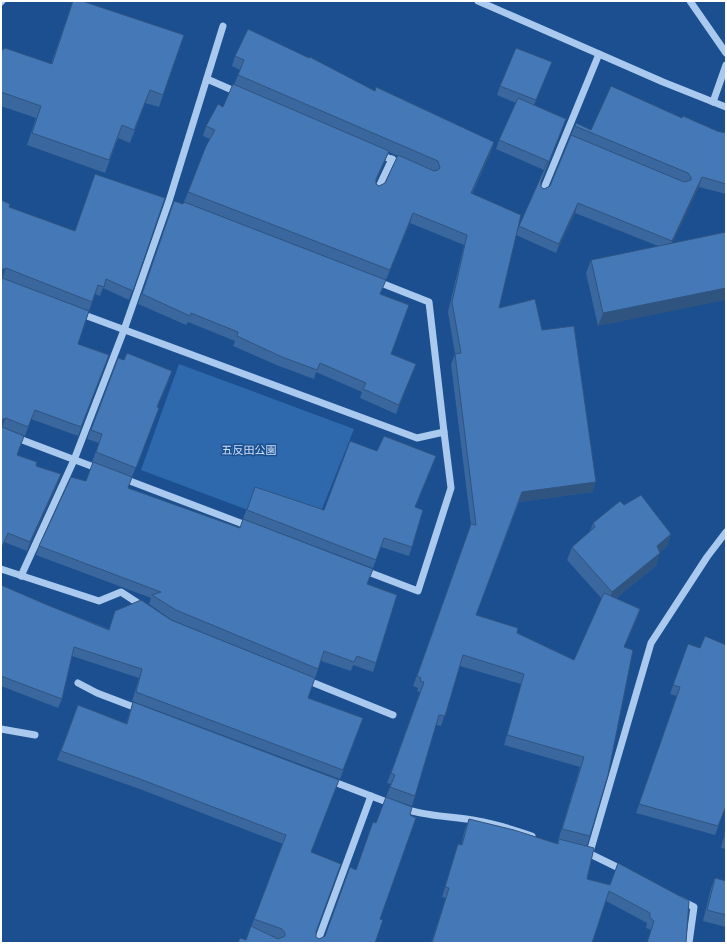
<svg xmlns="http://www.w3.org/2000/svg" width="727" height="944" viewBox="0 0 727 944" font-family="Arial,'Noto Sans JP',sans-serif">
	<rect width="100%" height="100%" fill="#1b4f8f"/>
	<path fill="#2e69ad" d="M179 364 354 429 312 534 141 470Z"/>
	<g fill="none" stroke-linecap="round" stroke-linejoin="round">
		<g stroke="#a9c9ee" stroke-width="7">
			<path d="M478 1 663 82 726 107"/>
			<path d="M690 1 726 53"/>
			<path d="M1 2 2 1"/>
			<path d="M207 79 239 93"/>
			<path d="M713 102 726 65"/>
			<path d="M379 154 404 165"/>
			<path d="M377 191 392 159"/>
			<path d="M542 193 599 54"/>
			<path d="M376 281 429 302 444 432"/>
			<path d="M79 313 417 438 444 432 451 488 418 591 363 570"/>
			<path d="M1 432 99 469"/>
			<path d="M122 478 251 527"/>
			<path d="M1 569 99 601 121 592 144 607"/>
			<path d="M21 576 74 460 124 330 169 201 223 26"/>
			<path d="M304 679 393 715"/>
			<path d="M78 683 97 693 139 709"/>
			<path d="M1 729 35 735"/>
			<path d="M329 780 392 804"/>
			<path d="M402 808C426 817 453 816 478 821 497 824 514 830 532 836"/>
			<path d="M584 851 625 871"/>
			<path d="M590 852 651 643 707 557 726 532"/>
			<path d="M680 900 694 907 689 943"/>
			<path d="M317 943 371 796"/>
		</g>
	</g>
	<g fill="#3a679d" fill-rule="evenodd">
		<path d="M73 1 184 35 159 107 145 103 130 143 118 138 105 173 27 145 36 118 1 106V51L51 64Z"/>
		<path d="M235 56 375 91 494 142 491 152 472 194 517 231 544 170 496 149 499 140 516 103 497 95 500 86 548 71 534 105 566 119 541 183V187L544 189 550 186 576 123 591 130 682 118 717 131 726 133V194L699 187 672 243 598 326 586 273 591 260 658 246 575 213 556 253 516 235 499 308 542 330 593 492 519 502 476 615 517 633 574 660 602 599 567 560 572 547 590 531 593 523 624 505 671 534 667 546 660 552 656 566 616 598 640 609 637 619 624 647 590 836 587 846V879L610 885 618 863 686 943H647L651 930 646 928 647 923 606 901 592 943H431L446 898 442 897 455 854 458 844 461 845 465 829 469 819 557 844 580 767 504 745 521 684 460 666 441 726 436 725 415 796 412 806 386 797 391 784 387 783 420 692 417 691 418 688 413 686 471 525 451 364 455 354 448 312 464 245 410 223 386 280 184 202 210 139 203 136 206 126 223 107 234 85 240 70 232 66ZM389 152 398 156 385 183 379 186 376 184V181L385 161Z"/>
		<path d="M165 198 129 300 103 288 100 296 95 294 89 311 2 278 78 344 109 355 78 436 31 419 25 436 2 427 17 455 36 466 58 483 27 551 4 542 1 550V200L9 207 75 231Z"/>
		<path d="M174 201 380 294 391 354 416 364 396 414 360 398 362 392 316 372 314 379 279 366 233 346 235 341 188 322 186 325 138 304Z"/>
		<path d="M118 358 169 380 157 407 159 408 132 477 92 462 99 443 87 439Z"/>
		<path d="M377 451 436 456 415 508 412 547 409 556 381 547 373 568 243 519 255 487 324 510Z"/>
		<path d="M128 488 367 584 376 663 373 672 353 665 351 671 321 661 315 678 172 620 149 604 151 598 36 555 39 546Z"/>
		<path d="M1 585 45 604 109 629 115 611 171 620 308 698 360 727 340 779 132 701 139 678 72 656 62 699 58 708 1 686Z"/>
		<path d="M688 644 726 806 715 835 636 813 677 696 670 694Z"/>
		<path d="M133 702 311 852 316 937 319 939 380 919 375 943 246 940 283 844 137 788 57 760 78 705 126 724Z"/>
		<path d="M726 827V849L721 848Z"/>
		<path d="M715 878 726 881V927L703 921 711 888Z"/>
	</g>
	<g fill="#305480">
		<path d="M494 142 491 152 467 203 471 193Z"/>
		<path d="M389 151 385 161 372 189 376 179Z"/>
		<path d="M702 177 699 187 669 251 672 241Z"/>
		<path d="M578 203 575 213 556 253 559 244Z"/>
		<path d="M413 213 410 223 386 280 390 270Z"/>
		<path d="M6 268 3 277 1 278V270Z"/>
		<path d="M726 288V300L598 326 603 313Z"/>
		<path d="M416 364 413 373 396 414 399 405Z"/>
		<path d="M172 371 169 380 154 416 157 407Z"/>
		<path d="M6 418 2 427 1 428V420Z"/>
		<path d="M61 474 58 483 27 551 30 542Z"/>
		<path d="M596 482 593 492 519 502 522 492Z"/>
		<path d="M671 534 667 546 652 559 657 546Z"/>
		<path d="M660 553 656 566 607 605 612 592Z"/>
		<path d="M640 609 637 619 620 657 624 647Z"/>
	</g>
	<g fill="#4478b7" stroke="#305480">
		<path d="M73 1H82L184 35 163 95 150 90 134 130 122 125 109 160 32 133 41 106 1 92V51L5 48 52 64Z"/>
		<path d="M248 29 309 58 310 57 375 91 376 87 494 142 471 193 521 215 499 308 535 299 542 330 574 326 596 482 522 492 476 615 518 628 517 633 574 660 604 593 640 609 624 647 633 650 608 775 590 836 562 829 584 757 507 735 524 674 463 655 445 716 439 715 415 796 390 787 395 775 391 773 424 682 420 681 421 678 417 676 471 524 476 525 455 354 461 353 452 302 467 235 413 213 390 270 188 192 206 146 215 130 206 126 218 104 223 107 233 84 389 151 376 179V184L379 186 385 183 398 155 434 171 438 170 440 168 438 161 238 75 244 60 235 56Z"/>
		<path d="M516 48 552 62 536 100 500 86Z"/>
		<path d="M611 86 682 118 683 116 717 131 726 133V184L702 177 672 241 578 203 559 244 519 226 548 161 499 140 518 98 566 119 541 182V187L544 189 550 186 571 135 684 182 691 180V177L688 173 575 126 576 123 591 130Z"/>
		<path d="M95 174 165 198 133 291 106 279 104 287 98 285 92 302 6 268 1 270V200L10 204 9 207 75 231Z"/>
		<path d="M174 201 183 204 184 202 386 280 380 294 409 305 391 354 416 364 399 405 363 389 366 383 320 363 317 370 282 357 237 336 238 332 191 313 190 316 142 294Z"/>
		<path d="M726 232V288L603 313 591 260Z"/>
		<path d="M1 276 2 278 89 311 78 344 109 355 81 427 35 410 28 427 6 418 1 420Z"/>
		<path d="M127 353 172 371 157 407 159 408 136 468 96 452 102 434 91 430 118 358 124 360Z"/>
		<path d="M1 426 2 427 24 436 17 455 37 462 36 466 61 474 30 542 8 533 1 549Z"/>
		<path d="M384 436 436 456 415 507 423 510 412 547 384 538 376 560 247 510 255 487 324 510 350 441 377 451Z"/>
		<path d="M93 462 132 477 128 488 240 528 243 519 373 569 367 584 397 595 376 663 357 656 354 662 324 651 318 669 176 610 152 595 161 592 39 546 71 477 86 481Z"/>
		<path d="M641 495 671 534 657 546 660 553 612 592 572 547 595 527 593 523 620 501 624 505Z"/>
		<path d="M1 585 45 604 109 630 115 611 141 600 171 620 315 678 308 698 363 718 343 770 136 692 142 669 74 647 62 699 1 676Z"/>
		<path d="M705 636 726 645V806L718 826 639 804 680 687 673 685 688 644 700 648Z"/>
		<path d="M133 702 339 780 311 852 341 864 316 932V937L319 939 325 936 350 867 356 870 373 822 376 823 386 797 412 807 410 815 416 818 380 919 383 920 375 943H238L240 938 246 940 251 926 278 939 285 936V933L282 929 254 919 286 835 140 779 61 751 78 705 127 724Z"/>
		<path d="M469 819 514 830 558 844 559 839 594 848 587 879 610 885 618 863 689 901 686 943H647L654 921 650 918V913L609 891 592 943H432L449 888 445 887 458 844 462 845Z"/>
		<path d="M726 831V839L724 838Z"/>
		<path d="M715 878 726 881V915L707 910Z"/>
	</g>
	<g text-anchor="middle" stroke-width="3" stroke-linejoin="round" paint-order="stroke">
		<g font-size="11" fill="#cfe3fa" stroke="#1b4f8f">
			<text x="249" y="454">五反田公園</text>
		</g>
	</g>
	<rect width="727" height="944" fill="none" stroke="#ffffff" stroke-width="4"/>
</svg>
